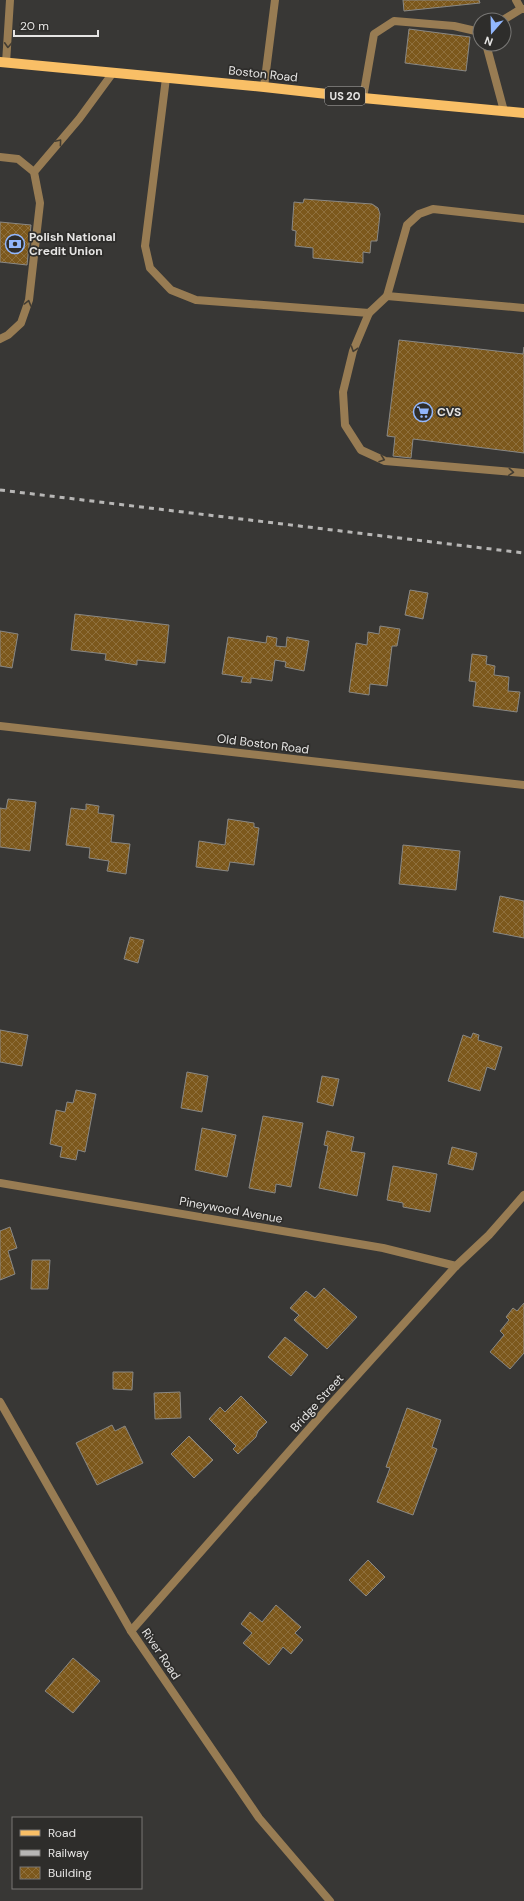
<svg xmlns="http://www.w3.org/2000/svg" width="524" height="1901" viewBox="0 0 524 1901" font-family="'DM Sans',sans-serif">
	<defs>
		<pattern id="building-cross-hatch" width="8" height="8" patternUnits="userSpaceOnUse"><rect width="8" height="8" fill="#7c581c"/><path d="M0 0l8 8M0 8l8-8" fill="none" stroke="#8f703d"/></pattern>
	</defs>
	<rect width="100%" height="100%" fill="#383735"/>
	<g fill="url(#building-cross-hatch)" stroke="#898885">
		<path d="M403 0H479L480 3 404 11Z"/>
		<path d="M409 29 470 37 466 71 405 63Z"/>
		<path d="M304 199 372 204 378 208 380 214 377 241H371L370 253 363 252V263L313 258V248L295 246 296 231 292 230 294 202 303 203Z"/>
		<path d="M0 222 31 225 27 265 0 262Z"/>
		<path d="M399 340 523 354 524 347V453L413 439 411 458 393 456 395 437 387 436Z"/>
		<path d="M410 590 428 593 423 619 405 615Z"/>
		<path d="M75 614 169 625 165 663 137 660V665L105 660 106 654 71 650Z"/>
		<path d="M380 626 400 629 397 646H392L387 686 370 684 369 695 349 692 356 643 367 645 368 632 379 634Z"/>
		<path d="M0 631 18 634 12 668 0 666Z"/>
		<path d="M267 636 277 638 276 646 286 647 287 637 309 641 304 671 285 667 286 662 275 660 272 681 251 678V683L241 682 243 677 222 674 228 637 266 643Z"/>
		<path d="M472 654 487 656 486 664 495 666 494 675 509 677 508 691 520 692 517 712 473 706 476 682 469 681Z"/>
		<path d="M8 799 36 802 30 851 0 847V808L6 809Z"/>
		<path d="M86 804 99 806 98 813 114 815 111 842 130 844 126 874 107 871 109 861 89 858 90 848 66 845 71 808 86 810Z"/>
		<path d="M228 819 254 823V827L259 828 254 865 230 862 228 871 196 867 199 841 225 845Z"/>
		<path d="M403 845 460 851 456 890 399 884Z"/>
		<path d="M500 896 524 901V938L493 932Z"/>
		<path d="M130 937 144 940 138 963 124 959Z"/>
		<path d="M0 1030 28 1035 22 1066 0 1062Z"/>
		<path d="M473 1033 479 1035 478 1040 502 1047 495 1070 487 1067 480 1091 448 1081 463 1035 471 1038Z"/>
		<path d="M187 1072 208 1076 202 1112 181 1108Z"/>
		<path d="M322 1076 339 1079 333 1106 317 1102Z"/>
		<path d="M76 1090 96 1094 85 1152 78 1150 76 1160 60 1157 62 1147 50 1144 56 1110 65 1112 67 1102 73 1103Z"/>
		<path d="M263 1116 303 1123 291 1187 276 1184 275 1193 249 1188Z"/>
		<path d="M202 1128 236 1135 227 1177 195 1170Z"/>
		<path d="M327 1131 354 1137 351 1151 365 1153 357 1196 319 1188 328 1146 324 1145Z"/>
		<path d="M452 1147 477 1153 473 1170 448 1164Z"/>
		<path d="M393 1166 437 1174 430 1212 403 1207V1203L387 1200Z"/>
		<path d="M10 1227 17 1248 8 1251 15 1274 0 1280V1231Z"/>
		<path d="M32 1260H50L48 1289H31Z"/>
		<path d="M324 1288 357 1317 327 1349 294 1320 299 1315 290 1308 306 1291 315 1298Z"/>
		<path d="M524 1303V1353L510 1369 490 1352 504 1335 500 1331 509 1320 506 1317 513 1308 517 1311Z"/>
		<path d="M285 1337 308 1355 291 1376 268 1357Z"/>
		<path d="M113 1372H133L132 1390 113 1389Z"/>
		<path d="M180 1392 181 1418 155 1419 154 1393Z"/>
		<path d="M241 1396 267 1422 258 1431 256 1437 238 1454 233 1449 236 1446 209 1419 220 1407 225 1412Z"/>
		<path d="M407 1408 441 1420 432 1447 437 1449 413 1515 377 1502 390 1468 386 1467Z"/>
		<path d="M112 1425 115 1431 125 1426 143 1463 97 1485 76 1443Z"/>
		<path d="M189 1436 213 1460 194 1478 171 1454Z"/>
		<path d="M368 1560 385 1577 366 1596 349 1580Z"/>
		<path d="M276 1605 301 1627 295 1633 303 1640 291 1654 283 1647 269 1665 243 1643 252 1633 241 1624 250 1612 262 1622Z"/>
		<path d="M73 1658 100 1681 73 1713 45 1691Z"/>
	</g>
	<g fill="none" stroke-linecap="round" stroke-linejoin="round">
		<g stroke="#987c53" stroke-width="8">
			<path d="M516 0 521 9H524"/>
			<path d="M503 20 521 9"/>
			<path d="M486 44 504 111"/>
			<path d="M6 63 10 0"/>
			<path d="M166 78 145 246 150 268 171 290 196 300 369 313 387 296 407 225 419 214 433 209 524 219"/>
			<path d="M264 87 275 0"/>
			<path d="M363 98 374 34 394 21 454 26 480 32"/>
			<path d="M0 157 18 159 34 172 40 203 29 300 21 323 8 335 0 339"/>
			<path d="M34 172 79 119 112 74"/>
			<path d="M387 296 524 308"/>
			<path d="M369 313 353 351 343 392 345 425 361 450 385 461 524 473"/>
		</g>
		<g stroke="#987c53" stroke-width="8">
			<path d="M0 1183 383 1248 456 1266"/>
			<path d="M131 1631 323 1413 456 1266 489 1235 524 1195"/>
		</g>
		<g stroke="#987c53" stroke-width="8">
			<path d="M0 726 524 785"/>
			<path d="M0 1402 131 1631 259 1818 330 1901"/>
		</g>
		<path stroke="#f9bf66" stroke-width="10" d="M0 62 264 87 363 98 524 113"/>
		<path stroke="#b7b6b5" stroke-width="3" stroke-dasharray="5 5" stroke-linecap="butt" d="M0 490 524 553"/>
	</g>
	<defs><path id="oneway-chevron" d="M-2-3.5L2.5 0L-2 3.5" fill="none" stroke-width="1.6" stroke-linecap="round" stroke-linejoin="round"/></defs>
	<g stroke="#433d33">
		<use href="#oneway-chevron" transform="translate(8 45) rotate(93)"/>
		<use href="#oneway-chevron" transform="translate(59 142) rotate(-50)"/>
		<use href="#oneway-chevron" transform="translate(28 303) rotate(-75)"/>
		<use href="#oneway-chevron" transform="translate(354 349) rotate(109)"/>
		<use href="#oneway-chevron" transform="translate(382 459) rotate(19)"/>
		<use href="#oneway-chevron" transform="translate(511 472) rotate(5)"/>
	</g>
	<defs>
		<symbol id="bank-ring" viewBox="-11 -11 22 22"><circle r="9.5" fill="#2e2d2b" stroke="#92b7fd" stroke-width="1.5"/><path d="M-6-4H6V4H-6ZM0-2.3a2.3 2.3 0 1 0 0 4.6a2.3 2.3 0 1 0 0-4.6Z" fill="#92b7fd"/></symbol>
		<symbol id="supermarket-ring" viewBox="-11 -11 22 22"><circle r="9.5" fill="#2e2d2b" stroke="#92b7fd" stroke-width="1.5"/><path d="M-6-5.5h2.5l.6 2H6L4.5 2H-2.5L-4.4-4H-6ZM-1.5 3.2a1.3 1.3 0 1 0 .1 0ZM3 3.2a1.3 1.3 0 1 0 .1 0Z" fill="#92b7fd"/></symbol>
	</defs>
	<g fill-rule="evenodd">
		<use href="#bank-ring" x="4" y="233" width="22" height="22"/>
		<use href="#supermarket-ring" x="412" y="401" width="22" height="22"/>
	</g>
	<g text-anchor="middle" stroke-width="3.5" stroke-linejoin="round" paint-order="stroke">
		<rect fill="#2e2d2b" stroke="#afaeac" stroke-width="1" x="325" y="87" width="40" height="18" rx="3"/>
		<g font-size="11" font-weight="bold" fill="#e6e5e4">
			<text x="345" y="100">US 20</text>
		</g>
		<g font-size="12" fill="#e6e5e4" stroke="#2e2d2b">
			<text transform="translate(263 74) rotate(6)" y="4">Boston Road</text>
			<text transform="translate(263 744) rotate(7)" y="4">Old Boston Road</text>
			<text transform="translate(231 1210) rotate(10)" y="4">Pineywood Avenue</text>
			<text transform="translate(317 1403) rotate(-48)" y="4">Bridge Street</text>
			<text transform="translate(161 1654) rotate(56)" y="4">River Road</text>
		</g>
		<g font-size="12" font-weight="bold" fill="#e6e5e4" stroke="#2e2d2b" text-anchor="start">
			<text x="29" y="241">Polish National<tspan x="29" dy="14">Credit Union</tspan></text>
			<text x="437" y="416">CVS</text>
		</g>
	</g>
	<rect x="12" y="1817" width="130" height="72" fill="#2e2d2b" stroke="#787775"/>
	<rect x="20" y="1830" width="20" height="6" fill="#f9bf66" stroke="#787775"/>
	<text x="48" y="1837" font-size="12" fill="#e6e5e4">Road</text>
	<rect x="20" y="1850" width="20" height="6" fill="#b7b6b5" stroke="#787775"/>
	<text x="48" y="1857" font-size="12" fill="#e6e5e4">Railway</text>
	<rect x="20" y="1867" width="20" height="12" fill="url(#building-cross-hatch)" stroke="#787775"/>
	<text x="48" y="1877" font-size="12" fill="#e6e5e4">Building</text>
	<g transform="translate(492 32) rotate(200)"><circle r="19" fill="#2e2d2b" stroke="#787775"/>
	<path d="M0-3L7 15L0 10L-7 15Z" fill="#92b7fd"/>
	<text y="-6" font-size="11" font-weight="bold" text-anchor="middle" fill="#e6e5e4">N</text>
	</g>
	<path d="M14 30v6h84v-6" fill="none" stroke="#e6e5e4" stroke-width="2"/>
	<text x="20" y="30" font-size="12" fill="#e6e5e4" stroke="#2e2d2b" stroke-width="3" paint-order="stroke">20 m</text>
</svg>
